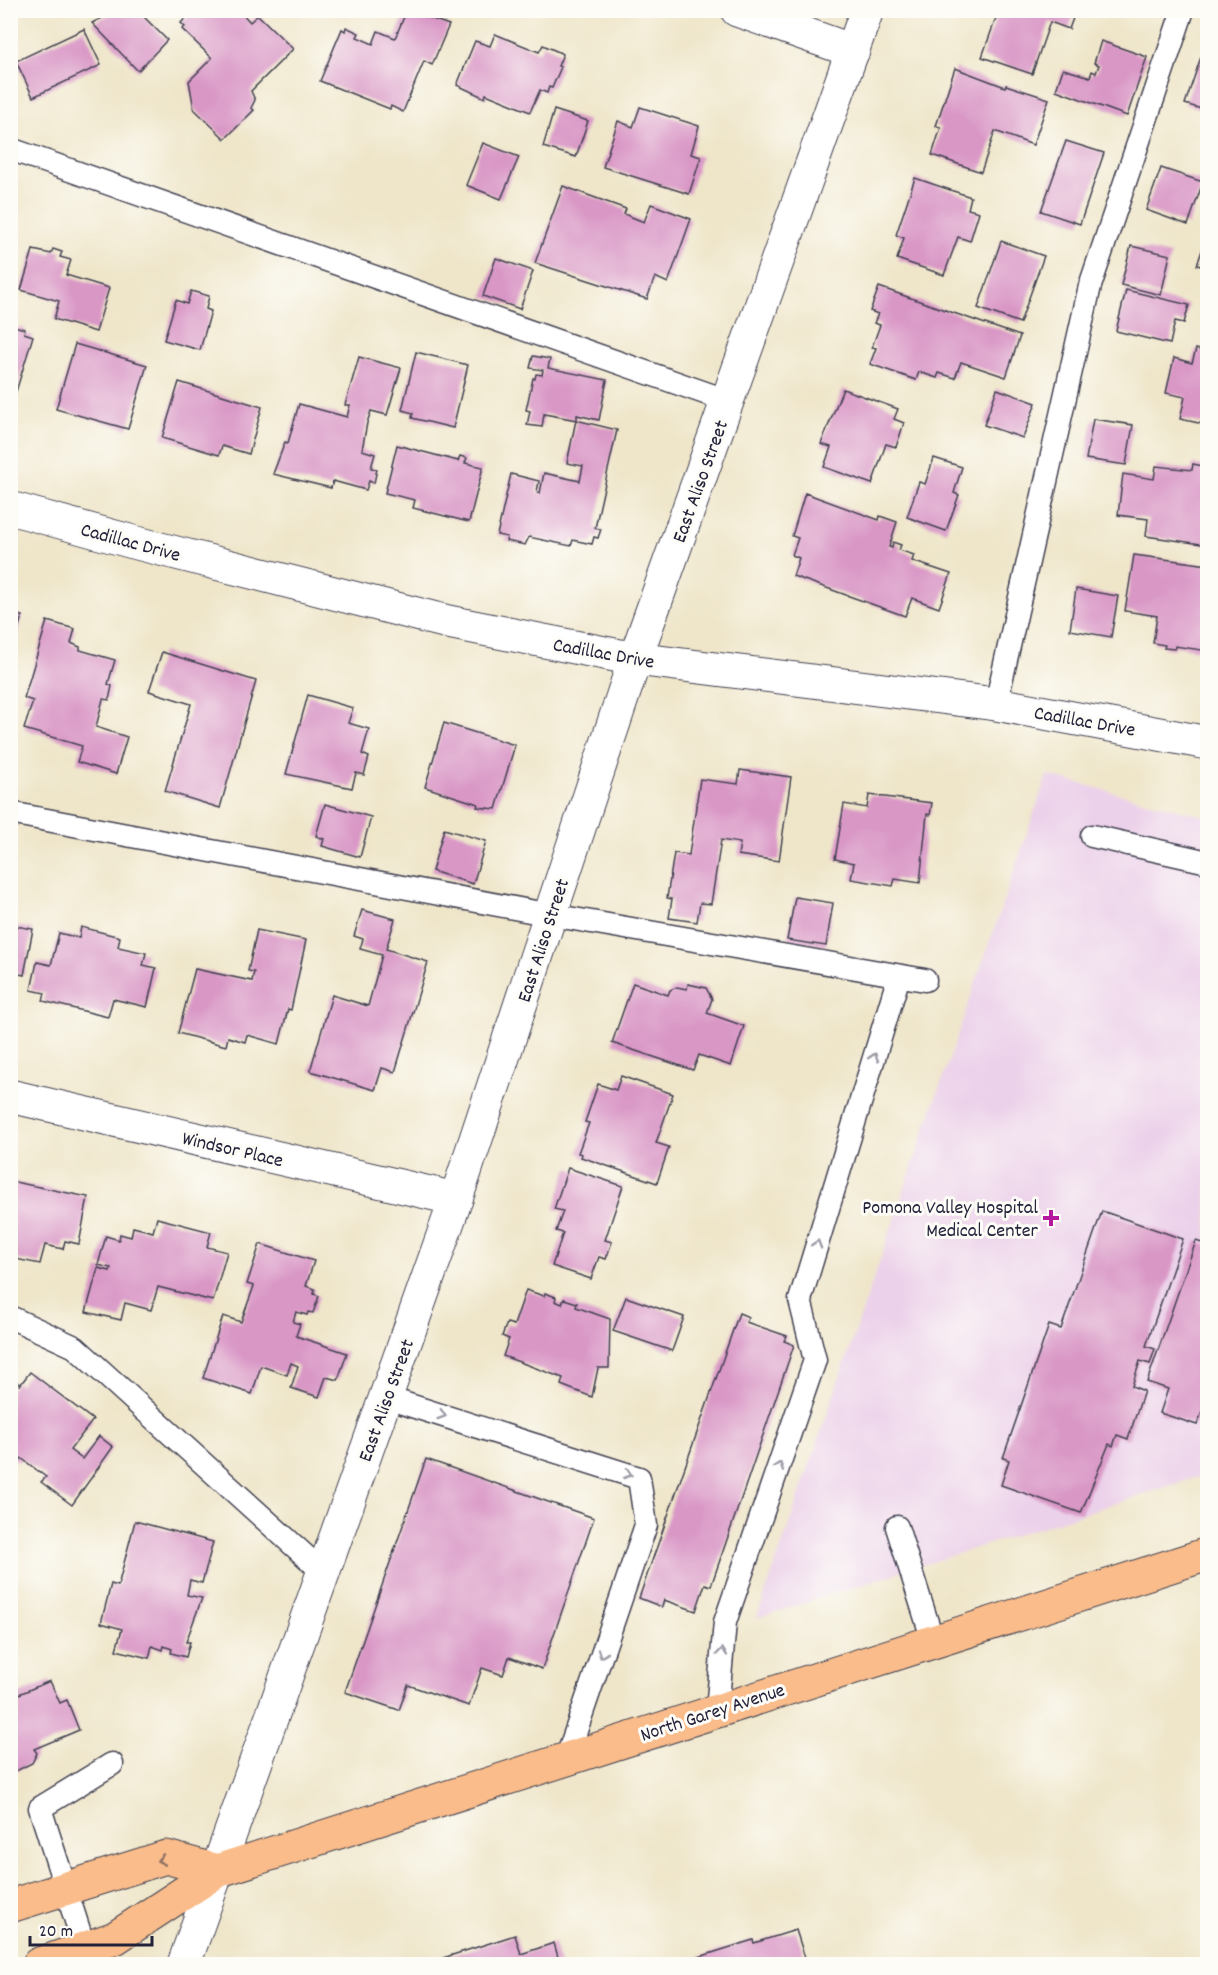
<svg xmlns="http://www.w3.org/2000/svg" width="1218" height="1975" viewBox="0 0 1218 1975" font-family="Dekko,sans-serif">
	<rect width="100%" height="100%" fill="#fdfcf7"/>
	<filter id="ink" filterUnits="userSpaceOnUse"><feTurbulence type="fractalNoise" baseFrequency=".0167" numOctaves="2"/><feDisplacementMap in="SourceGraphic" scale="12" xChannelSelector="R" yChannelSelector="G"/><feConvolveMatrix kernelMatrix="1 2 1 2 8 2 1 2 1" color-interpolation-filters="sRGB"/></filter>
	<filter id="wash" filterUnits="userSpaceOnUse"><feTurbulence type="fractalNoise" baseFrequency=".008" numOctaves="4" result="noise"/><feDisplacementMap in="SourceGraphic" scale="24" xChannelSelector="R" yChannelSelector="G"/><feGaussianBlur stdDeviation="1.35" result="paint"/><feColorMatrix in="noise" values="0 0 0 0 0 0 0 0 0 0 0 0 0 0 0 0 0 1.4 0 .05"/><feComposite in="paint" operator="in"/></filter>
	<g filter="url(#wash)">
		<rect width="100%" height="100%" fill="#efe6ca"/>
		<path fill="#ecd1ea" d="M1047 775 1207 817V1474L757 1618Z"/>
		<g id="blocks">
			<g fill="#d997c6">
				<path d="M118 10H137L167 40 138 71 92 23Z"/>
				<path d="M193 10H239L250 22 258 15 293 49 251 91 255 100 251 108 254 110 225 139 194 109 189 81 212 58 182 29 185 27 181 23Z"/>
				<path d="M407 10 449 25 432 65 424 61 403 112 391 106 390 109 320 81 342 29 345 31 346 27 359 33 357 37 373 44 378 31 395 38Z"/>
				<path d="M990 10H1076L1069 29 1050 22 1032 74 982 57 996 18 989 15Z"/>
				<path d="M84 29 101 65 33 97 16 61Z"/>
				<path d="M495 34 539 52 543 45 563 54 558 66 561 67 552 88 549 87 547 93 540 90 530 112 486 94 485 98 457 85 475 41 490 46Z"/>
				<path d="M1101 41 1147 57 1127 116 1056 90 1063 69 1090 77 1092 71 1096 73 1099 65 1094 63Z"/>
				<path d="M1201 57 1208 60V111L1185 104Z"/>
				<path d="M955 68 1005 87 1006 85 1049 99 1033 145 995 131 981 172 932 155 941 127 936 126Z"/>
				<path d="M640 107 699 126 691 154 701 157 689 194 603 167 618 121 633 127Z"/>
				<path d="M554 110 588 121 576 157 543 147Z"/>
				<path d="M1066 141 1104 153 1080 224 1041 211Z"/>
				<path d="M483 143 519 157 501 199 466 185Z"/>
				<path d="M1161 168 1203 182 1188 225 1146 210Z"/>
				<path d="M915 178 971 197 968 209 979 212 970 241 958 237 944 275 897 259 904 238 896 235Z"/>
				<path d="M563 186 626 209 624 214 644 222 651 204 691 219 668 283 655 277 647 299 535 263Z"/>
				<path d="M1207 236H1208V268L1197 265Z"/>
				<path d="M1001 241 1044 256 1020 323 978 308Z"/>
				<path d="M1131 246 1170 255 1161 295 1121 285Z"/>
				<path d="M53 249 62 252 60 257 71 260 66 275 109 288 96 332 54 319 59 301 21 290 33 250 51 254Z"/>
				<path d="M496 258 533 271 520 309 483 296Z"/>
				<path d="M879 287 1020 336 1006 377 961 362 955 378 939 373 937 378 919 372 916 380 870 364 876 348 872 347 880 325 874 323 878 314 870 311Z"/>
				<path d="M1126 290 1189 305 1184 323 1175 321 1170 344 1116 331Z"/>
				<path d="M191 291 209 296 206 309 211 311 200 350 164 340 176 300 187 304Z"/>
				<path d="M10 325 25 329 24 333 33 336 15 395 10 394Z"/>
				<path d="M75 344 147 365 128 429 56 409Z"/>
				<path d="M1196 349 1208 352V425L1180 419 1185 397 1166 393 1174 358 1192 363Z"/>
				<path d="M416 352 468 365 453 428 412 418 413 413 402 410Z"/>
				<path d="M533 356 550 359 548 368 607 380 599 420 577 415V420L544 414 542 427 527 425 530 411 526 410 533 378 535 379 536 374 542 375 543 370 530 368Z"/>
				<path d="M359 357 401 368 387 415 371 411 367 423 362 450 375 454 371 468 377 469 374 483 369 481 366 490 333 481 331 488 273 474 285 442 288 443 299 404 347 417 350 405H345Z"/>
				<path d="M179 382 262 407 249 454 222 446 219 455 162 438Z"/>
				<path d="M843 389 898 409 894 419 904 423 896 447 886 444 872 484 824 467 831 447 821 444Z"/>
				<path d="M997 389 1036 403 1023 438 984 425Z"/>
				<path d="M1093 419 1133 425 1126 465 1086 459Z"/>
				<path d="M576 420 617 430 595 528 601 529 598 538 594 537 592 544 573 540 571 546 529 537 525 545 506 541 507 537 497 535 511 474 539 481 537 492 540 493 544 473 580 481 583 466 567 463Z"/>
				<path d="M397 445 458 461 460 456 467 458 465 463 483 467 469 522 413 508 415 500 385 493Z"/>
				<path d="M934 458 962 467 954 493 959 495 946 531 907 517 919 482 925 484Z"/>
				<path d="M1193 464 1208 467V545L1146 536 1148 519 1118 515 1123 474 1154 479 1156 466 1192 470Z"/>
				<path d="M805 493 879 520 880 516 897 522 889 547 892 548 893 542 901 545 899 550 914 555 912 561 951 574 939 608 912 598 905 616 793 576 799 558 792 555 798 538 792 536Z"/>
				<path d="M1134 555 1208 565V651L1175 646V649L1164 648 1165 645 1153 643 1157 616 1125 611Z"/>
				<path d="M1076 589 1118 596 1111 637 1070 630Z"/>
				<path d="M10 613 22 616 11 655H10Z"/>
				<path d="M47 621 75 629 71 643 80 647V650L115 660 108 684 112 686 109 700 103 699 96 727 127 737 116 774 77 762 82 746 24 729 33 701 24 698Z"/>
				<path d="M162 652 256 681 220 808 165 791 191 704 149 691Z"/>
				<path d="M308 695 353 708 348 723 369 729 362 754 369 757 364 775 356 773 352 788 286 774Z"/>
				<path d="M444 723 515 745 496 809 477 807 478 804 425 787Z"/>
				<path d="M740 770 791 777 779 861 738 855 740 843 721 840 711 904 700 903 697 922 669 918 672 899 667 898 674 853 689 855 700 779 738 784Z"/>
				<path d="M869 795 932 803 930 815 927 814 920 883 895 879 893 886 851 879 854 863 835 859 844 804 867 808Z"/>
				<path d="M325 804 371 817 360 857 322 846 324 839 316 836Z"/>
				<path d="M444 829 486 841 473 884 432 871Z"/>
				<path d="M795 897 833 903 826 946 787 940Z"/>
				<path d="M362 910 395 919 386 949 428 962 395 1072 382 1068 375 1090 310 1071 332 995 368 1006 382 955 360 949 363 939 354 936Z"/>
				<path d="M10 925 33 929 24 975 10 972Z"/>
				<path d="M81 927 120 937 118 947 146 953 143 965 156 968 147 1007 113 999 108 1017 43 1001 45 993 31 990 37 962 51 965 59 933 79 938Z"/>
				<path d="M257 930 306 940 291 1010 288 1009 279 1044 247 1035 245 1042 228 1037 226 1046 178 1033 195 969 252 981 254 972 248 971Z"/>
				<path d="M633 983 668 995 670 990 677 987 687 989 688 984 706 988 712 999 707 1013 744 1026 731 1066 699 1055 693 1070 612 1043Z"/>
				<path d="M621 1076 673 1094 656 1143 669 1147 657 1183 581 1157 582 1154 578 1153 589 1123 585 1122 598 1084 616 1090Z"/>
				<path d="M568 1168 623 1186 605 1240 612 1242 606 1259 599 1257 591 1279 552 1266 563 1233 556 1231 563 1211 554 1209Z"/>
				<path d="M10 1181 88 1197 79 1244 65 1241 63 1249 45 1245 40 1264 10 1258Z"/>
				<path d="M1102 1211 1183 1239 1146 1346 1155 1349 1150 1364 1140 1361 1132 1386 1144 1391 1128 1439 1117 1435 1113 1446 1109 1444 1081 1513 1001 1485 1009 1460 1003 1458 1049 1325 1061 1329Z"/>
				<path d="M157 1218 211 1232 207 1247 227 1252 213 1301 158 1287 151 1310 125 1303 121 1320 86 1312 98 1268 110 1271 111 1268 98 1265 106 1236 119 1240 120 1234 131 1237 133 1227 153 1232Z"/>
				<path d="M1196 1241 1208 1245V1396L1197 1425 1160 1413 1168 1389 1147 1382Z"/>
				<path d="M260 1244 314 1261 306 1286 315 1289 314 1294 319 1296 313 1313 308 1312 307 1315 296 1312 293 1322 300 1324 296 1336 347 1353 338 1380 326 1377 319 1397 291 1388 298 1366 291 1363 287 1375 261 1366 252 1394 203 1378 223 1316 241 1322 254 1286 247 1284Z"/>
				<path d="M526 1290 544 1296 545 1293 556 1297 555 1301 562 1304 564 1299 577 1303 576 1307 610 1319 609 1368H598L592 1397 561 1385 563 1378 503 1356 509 1339 502 1336 507 1323 514 1325Z"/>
				<path d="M626 1297 684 1317 672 1351 613 1331Z"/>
				<path d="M739 1313 749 1317 746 1322 787 1336 784 1341 794 1345 711 1586 705 1584 696 1611 664 1600 662 1607 639 1598Z"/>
				<path d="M30 1372 93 1420 70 1450 82 1459 99 1436 113 1447 72 1505 41 1482 46 1477 21 1458 18 1462 10 1456V1391L17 1382 20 1385Z"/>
				<path d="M426 1459 594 1518 542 1669 509 1657 503 1675 482 1668 469 1706 408 1685 399 1710 345 1692Z"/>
				<path d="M135 1521 213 1542 202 1583 190 1580 187 1595 202 1598 186 1642H190L186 1657 171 1653 172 1649 164 1646 163 1650 152 1646 149 1658 116 1650 122 1629 101 1623 111 1584 118 1586Z"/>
				<path d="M50 1681 60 1703 67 1700 79 1730 34 1749 37 1753 32 1763 12 1773 10 1707 15 1705 12 1697Z"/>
				<path d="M796 1930 807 1964H677L753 1940 754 1943Z"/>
				<path d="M515 1935 521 1954 554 1943 560 1964H446L443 1958Z"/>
			</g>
		</g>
	</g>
	<g filter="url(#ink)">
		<use href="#blocks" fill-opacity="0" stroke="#413f50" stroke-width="1.5"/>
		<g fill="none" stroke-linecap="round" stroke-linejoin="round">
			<defs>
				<g id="service">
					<path d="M10 149 728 401"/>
					<path d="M996 704 1090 286 1183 10"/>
					<path d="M10 813 551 915 925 980"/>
					<path d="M1092 836 1208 862"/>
					<path d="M10 1317 75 1347 323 1572"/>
					<path d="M387 1398 639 1478 646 1525 567 1757"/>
					<path d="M897 1527 933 1641"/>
					<path d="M717 1710 725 1622 815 1360 800 1300 899 976"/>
					<path d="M85 1949 40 1808 112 1764"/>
				</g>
				<g id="minor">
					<path d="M737 10 853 51"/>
					<path d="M10 508 133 542 448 622 635 659 996 704 1208 743"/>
					<path d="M10 1096 456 1199"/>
					<path d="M184 1964 456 1199 635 659 867 10"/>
				</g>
				<g id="primary">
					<path d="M10 1906 166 1857 217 1871"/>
					<path d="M39 1964 115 1938 217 1871 1208 1554"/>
				</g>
			</defs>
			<use href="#service" stroke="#413f50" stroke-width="25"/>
			<use href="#minor" stroke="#413f50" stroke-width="35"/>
			<use href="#primary" stroke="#413f50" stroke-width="35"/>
			<use href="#service" stroke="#fff" stroke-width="22"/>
			<use href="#minor" stroke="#fff" stroke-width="33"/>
			<use href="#primary" stroke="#f9bc8a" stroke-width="33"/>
		</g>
		<defs><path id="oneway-chevron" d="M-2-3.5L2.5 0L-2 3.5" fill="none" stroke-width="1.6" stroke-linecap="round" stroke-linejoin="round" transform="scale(1.5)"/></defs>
		<g stroke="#9c9ca7">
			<use href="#oneway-chevron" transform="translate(874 1057) rotate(-73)"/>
			<use href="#oneway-chevron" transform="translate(817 1244) rotate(-73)"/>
			<use href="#oneway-chevron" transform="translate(442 1415) rotate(18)"/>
			<use href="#oneway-chevron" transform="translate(779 1466) rotate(-71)"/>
			<use href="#oneway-chevron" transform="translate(628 1474) rotate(18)"/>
			<use href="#oneway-chevron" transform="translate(722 1652) rotate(-85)"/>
			<use href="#oneway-chevron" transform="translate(602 1654) rotate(109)"/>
		</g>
		<use stroke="#8e6f62" href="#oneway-chevron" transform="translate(161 1860) rotate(170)"/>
	</g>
	<path fill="#b5179e" stroke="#fdfcf7" stroke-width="2" d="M1048 1209h6v6h6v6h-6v6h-6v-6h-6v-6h6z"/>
	<g text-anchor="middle" stroke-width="6" stroke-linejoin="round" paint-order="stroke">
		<g font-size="20" fill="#22223b" stroke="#fdfcf7">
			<text transform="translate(699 481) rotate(-70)" y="7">East Aliso Street</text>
			<text transform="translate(131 541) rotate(15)" y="7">Cadillac Drive</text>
			<text transform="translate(604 652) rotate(10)" y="7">Cadillac Drive</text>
			<text transform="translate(1085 720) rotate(10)" y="7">Cadillac Drive</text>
			<text transform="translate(542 940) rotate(-72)" y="7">East Aliso Street</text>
			<text transform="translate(233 1148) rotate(13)" y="7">Windsor Place</text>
			<text transform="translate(385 1400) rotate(-70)" y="7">East Aliso Street</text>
			<text transform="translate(712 1711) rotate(-18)" y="7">North Garey Avenue</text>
		</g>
		<g font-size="20" fill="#22223b" stroke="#fdfcf7" text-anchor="end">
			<text x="1038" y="1213">Pomona Valley Hospital<tspan x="1038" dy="23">Medical Center</tspan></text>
		</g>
	</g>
	<rect width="1218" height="1975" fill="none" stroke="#fdfcf7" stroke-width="36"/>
	<path d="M30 1936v9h122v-9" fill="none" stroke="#22223b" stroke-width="3"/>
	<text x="39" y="1936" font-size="18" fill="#22223b" stroke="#fdfcf7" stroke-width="4.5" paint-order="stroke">20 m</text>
</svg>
